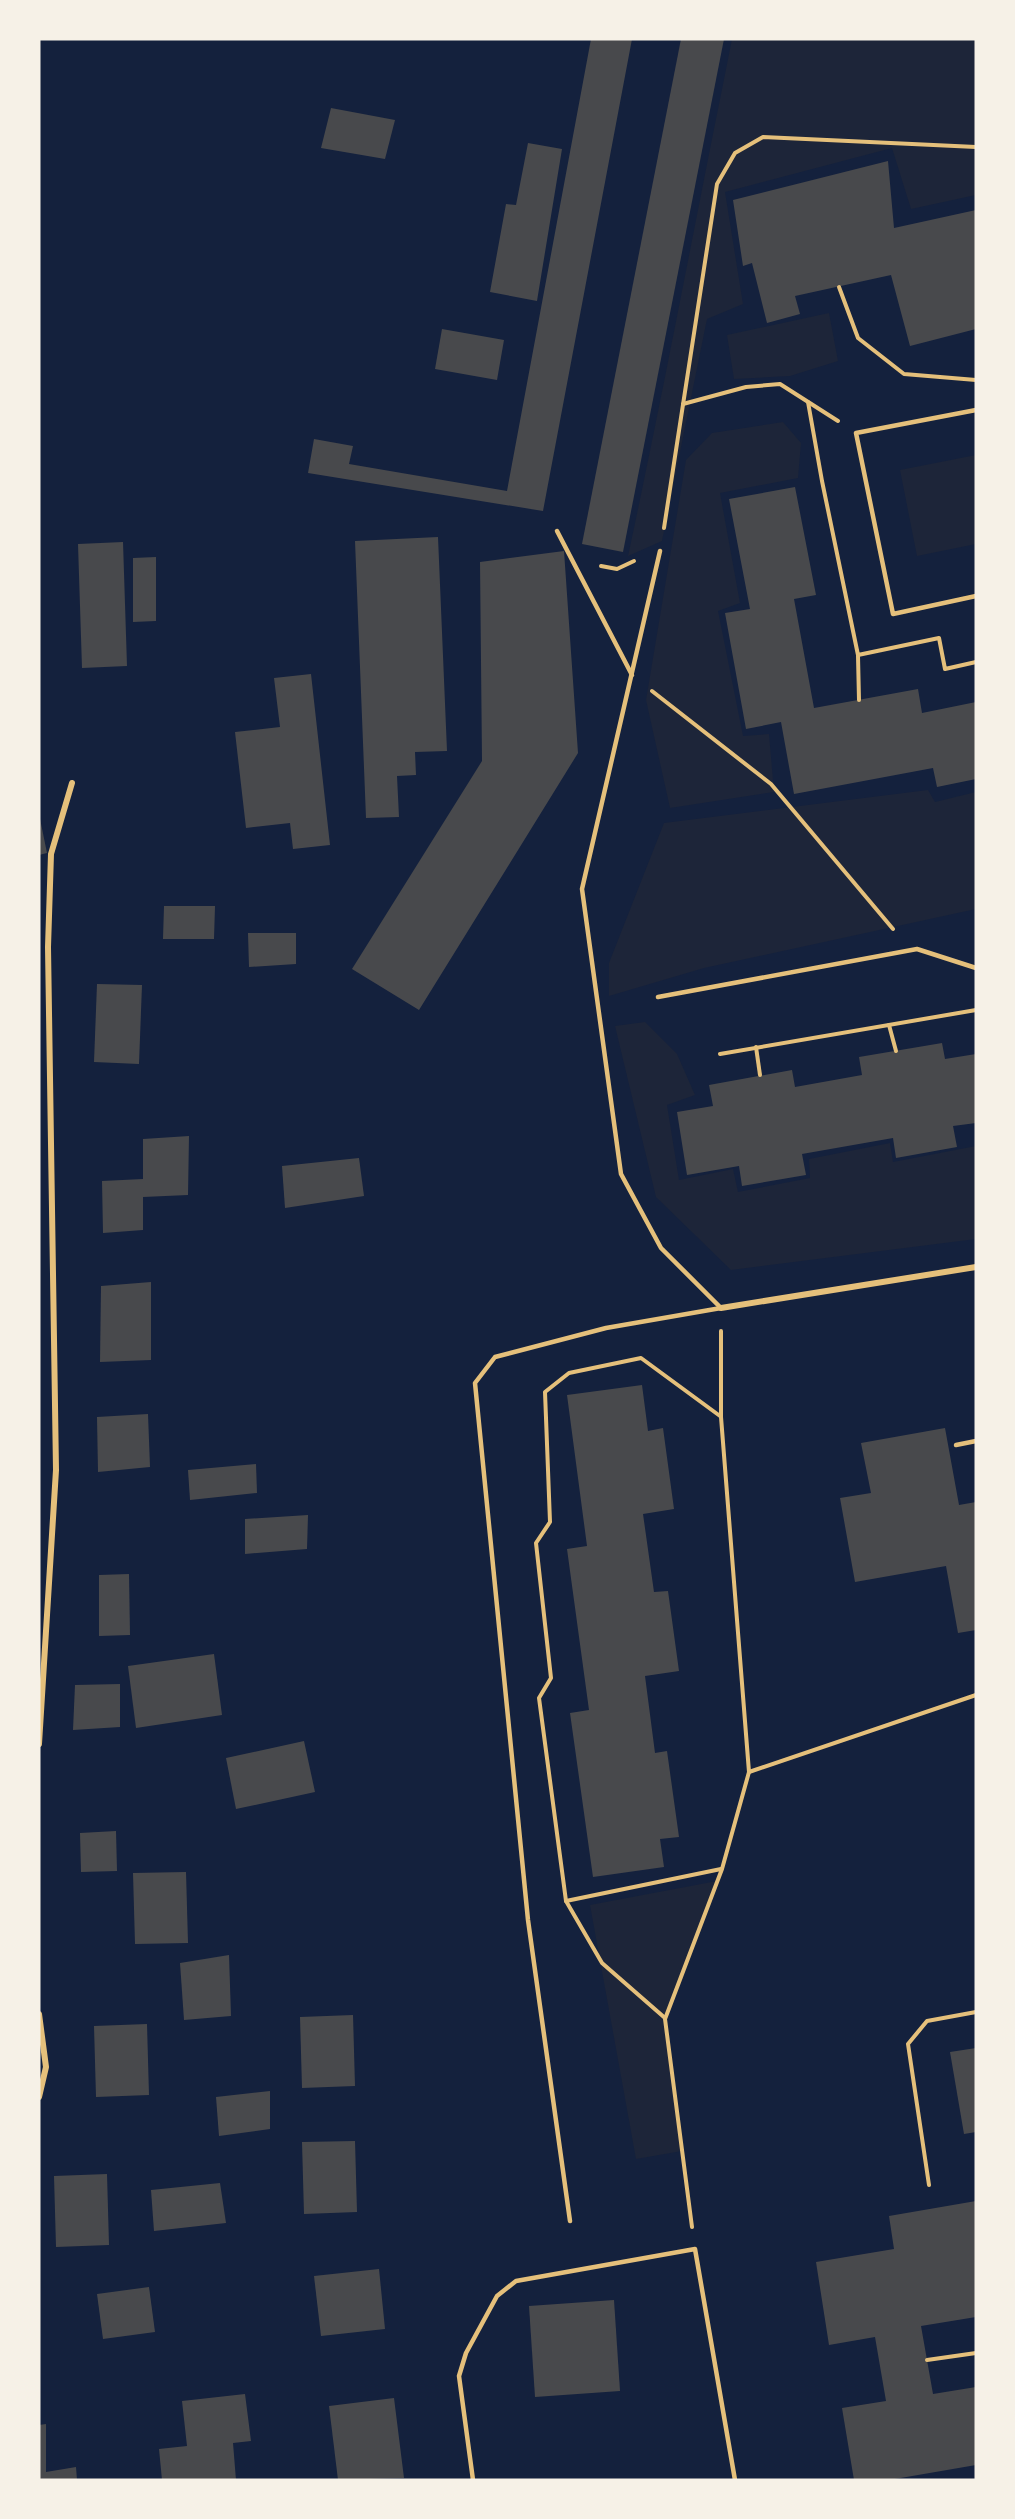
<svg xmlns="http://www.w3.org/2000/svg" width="1015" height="2519" viewBox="0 0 1015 2519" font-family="Literata,serif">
	<rect width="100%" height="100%" fill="#14213d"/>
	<g fill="#1d2539">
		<path d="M732 39H976V195L911 209 892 148 725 192 743 304 707 319 662 541 628 556C665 384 697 211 732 39Z"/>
		<path d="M829 313 838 361 790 376 734 379 727 335Z"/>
		<path d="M783 422 801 443 798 478 720 493 740 603 718 611 743 736 769 734 774 792 670 808 646 700 686 460 712 433Z"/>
		<path d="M976 455V544L917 556 900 470Z"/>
		<path d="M928 790 935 802 976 792V909L704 968 609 996V963L664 823Z"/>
		<path d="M645 1022 677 1054 695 1095 667 1105 679 1180 733 1169 738 1192 810 1178 809 1159 890 1143 893 1162 976 1146V1239L731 1270 656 1197 615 1026Z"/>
		<path d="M717 1881 665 2019 682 2151 636 2159 590 1905Z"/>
	</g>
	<g fill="#48494c">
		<path d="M591 39H632L543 511 308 473 314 439 353 446 349 464 507 491Z"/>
		<path d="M681 39H724L623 552 582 544Z"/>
		<path d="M331 108 395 120 385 159 321 148Z"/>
		<path d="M528 143 562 149 537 301 490 292 506 204 516 205Z"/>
		<path d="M888 161 894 228 976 210V329L910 346 891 275 795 296 800 314 767 323 752 263 743 266 733 200Z"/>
		<path d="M442 329 504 340 497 380 435 369Z"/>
		<path d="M795 487 816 595 794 599 814 708 918 689 922 713 976 702V779L937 787 933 768 794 794 781 722 746 729 725 613 750 609 729 499Z"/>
		<path d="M438 537 447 751 415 752 416 775 397 776 399 817 366 818 355 541Z"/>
		<path d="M123 542 127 666 82 668 78 544Z"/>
		<path d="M564 551 578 753 419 1010 352 969 482 761 480 562Z"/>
		<path d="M156 557V621L133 622V558Z"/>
		<path d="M311 674 330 845 293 849 290 823 246 828 235 732 280 727 274 678Z"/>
		<path d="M39 814 47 853 39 855Z"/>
		<path d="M164 906H215L214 939H163Z"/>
		<path d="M248 933H296V964L249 967Z"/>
		<path d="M97 984 142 985 139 1064 94 1062Z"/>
		<path d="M942 1043 945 1059 976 1054V1123L953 1126 957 1147 896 1158 893 1138 802 1154 806 1175 742 1186 739 1166 687 1175 677 1112 713 1106 709 1085 792 1070 795 1087 862 1075 859 1057Z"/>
		<path d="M189 1136 188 1195 143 1197V1230L103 1233 102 1181 143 1179V1139Z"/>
		<path d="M359 1158 364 1196 285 1208 282 1166Z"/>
		<path d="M151 1282V1360L100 1362 101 1286Z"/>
		<path d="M642 1385 648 1431 663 1428 674 1509 643 1514 654 1592 668 1591 679 1671 645 1676 655 1753 667 1751 679 1837 660 1839 664 1867 593 1877 570 1713 589 1710 567 1549 587 1546 567 1395Z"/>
		<path d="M148 1414 150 1467 98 1472 97 1417Z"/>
		<path d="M945 1428 959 1505 976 1502V1630L958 1633 946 1566 855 1582 840 1498 871 1493 861 1443Z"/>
		<path d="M256 1464 257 1493 190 1500 188 1470Z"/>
		<path d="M308 1515 307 1549 245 1554V1519Z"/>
		<path d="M129 1574 130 1635 99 1636V1575Z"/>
		<path d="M214 1654 222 1715 136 1728 128 1666Z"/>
		<path d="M120 1684V1727L73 1730 75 1685Z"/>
		<path d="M304 1741 315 1792 236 1809 226 1758Z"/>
		<path d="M116 1831 117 1871 81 1872 80 1833Z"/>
		<path d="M186 1872 188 1943 135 1944 133 1873Z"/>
		<path d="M229 1955 231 2016 184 2020 180 1963Z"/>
		<path d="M353 2015 355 2086 302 2088 300 2017Z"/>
		<path d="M147 2024 149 2095 96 2097 94 2026Z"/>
		<path d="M976 2048V2132L964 2134 950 2052Z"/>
		<path d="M270 2091V2129L219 2136 216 2097Z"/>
		<path d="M355 2141 357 2212 304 2214 302 2142Z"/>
		<path d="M107 2174 109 2245 56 2247 54 2176Z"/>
		<path d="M220 2183 226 2223 154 2231 151 2190Z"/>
		<path d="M976 2201V2317L921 2326 933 2394 976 2387V2465L889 2480H854L842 2408 886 2401 875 2337 829 2345 816 2262 894 2249 889 2216Z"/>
		<path d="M379 2269 385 2329 321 2336 314 2276Z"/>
		<path d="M149 2287 155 2332 103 2339 97 2294Z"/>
		<path d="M614 2300 620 2391 535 2397 529 2306Z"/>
		<path d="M245 2394 251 2441 233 2443 236 2480H162L159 2449 187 2446 182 2401Z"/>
		<path d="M394 2398 404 2478 338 2480 329 2406Z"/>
		<path d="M46 2424V2472L76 2467 77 2480H39V2425Z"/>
	</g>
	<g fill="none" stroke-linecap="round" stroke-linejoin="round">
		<g stroke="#e5c07b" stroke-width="4">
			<path d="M839 287 858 338 904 374 976 380"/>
			<path d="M808 402 822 481 858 655 939 638 945 669 976 662"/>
			<path d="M683 404 746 387 780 384 838 421"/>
			<path d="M664 528 717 184 735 153 763 137 976 147"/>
			<path d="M601 566 617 569 634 561"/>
			<path d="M858 656 859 700"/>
			<path d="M652 691 771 784 893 929"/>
			<path d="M889 1025 896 1051"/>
			<path d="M756 1047 760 1075"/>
			<path d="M720 1054 976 1010"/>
			<path d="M749 1772 976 1695"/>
			<path d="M566 1901 721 1869"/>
			<path d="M665 2018 602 1963 566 1901 539 1698 551 1678 536 1543 550 1522 545 1392 569 1373 641 1358 720 1416"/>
			<path d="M929 2185 908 2044 927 2021 976 2012"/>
			<path d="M692 2227 665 2019 722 1869 749 1772 721 1417V1331"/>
			<path d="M927 2360 976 2353"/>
		</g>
		<g stroke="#e5c07b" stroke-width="4.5">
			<path d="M976 410 856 433 893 614 976 596"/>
			<path d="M557 531 632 675"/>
			<path d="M660 551 582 889 621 1174 661 1248 721 1308"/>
			<path d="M658 997 917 949 976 968"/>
			<path d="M956 1445 976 1441"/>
			<path d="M570 2221 528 1920 475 1383 495 1357 606 1328 721 1308"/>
			<path d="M473 2480 459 2376 466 2353 497 2296 516 2281 695 2249 735 2480"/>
		</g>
		<g stroke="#e5c07b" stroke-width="6">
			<path d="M721 1308 976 1267"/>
			<path d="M39 1744 56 1470 48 947 51 854 72 783"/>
			<path d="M39 2014 46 2067 39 2097"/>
		</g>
	</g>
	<rect width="1015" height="2519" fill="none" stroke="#f6f1e7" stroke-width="81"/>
</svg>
